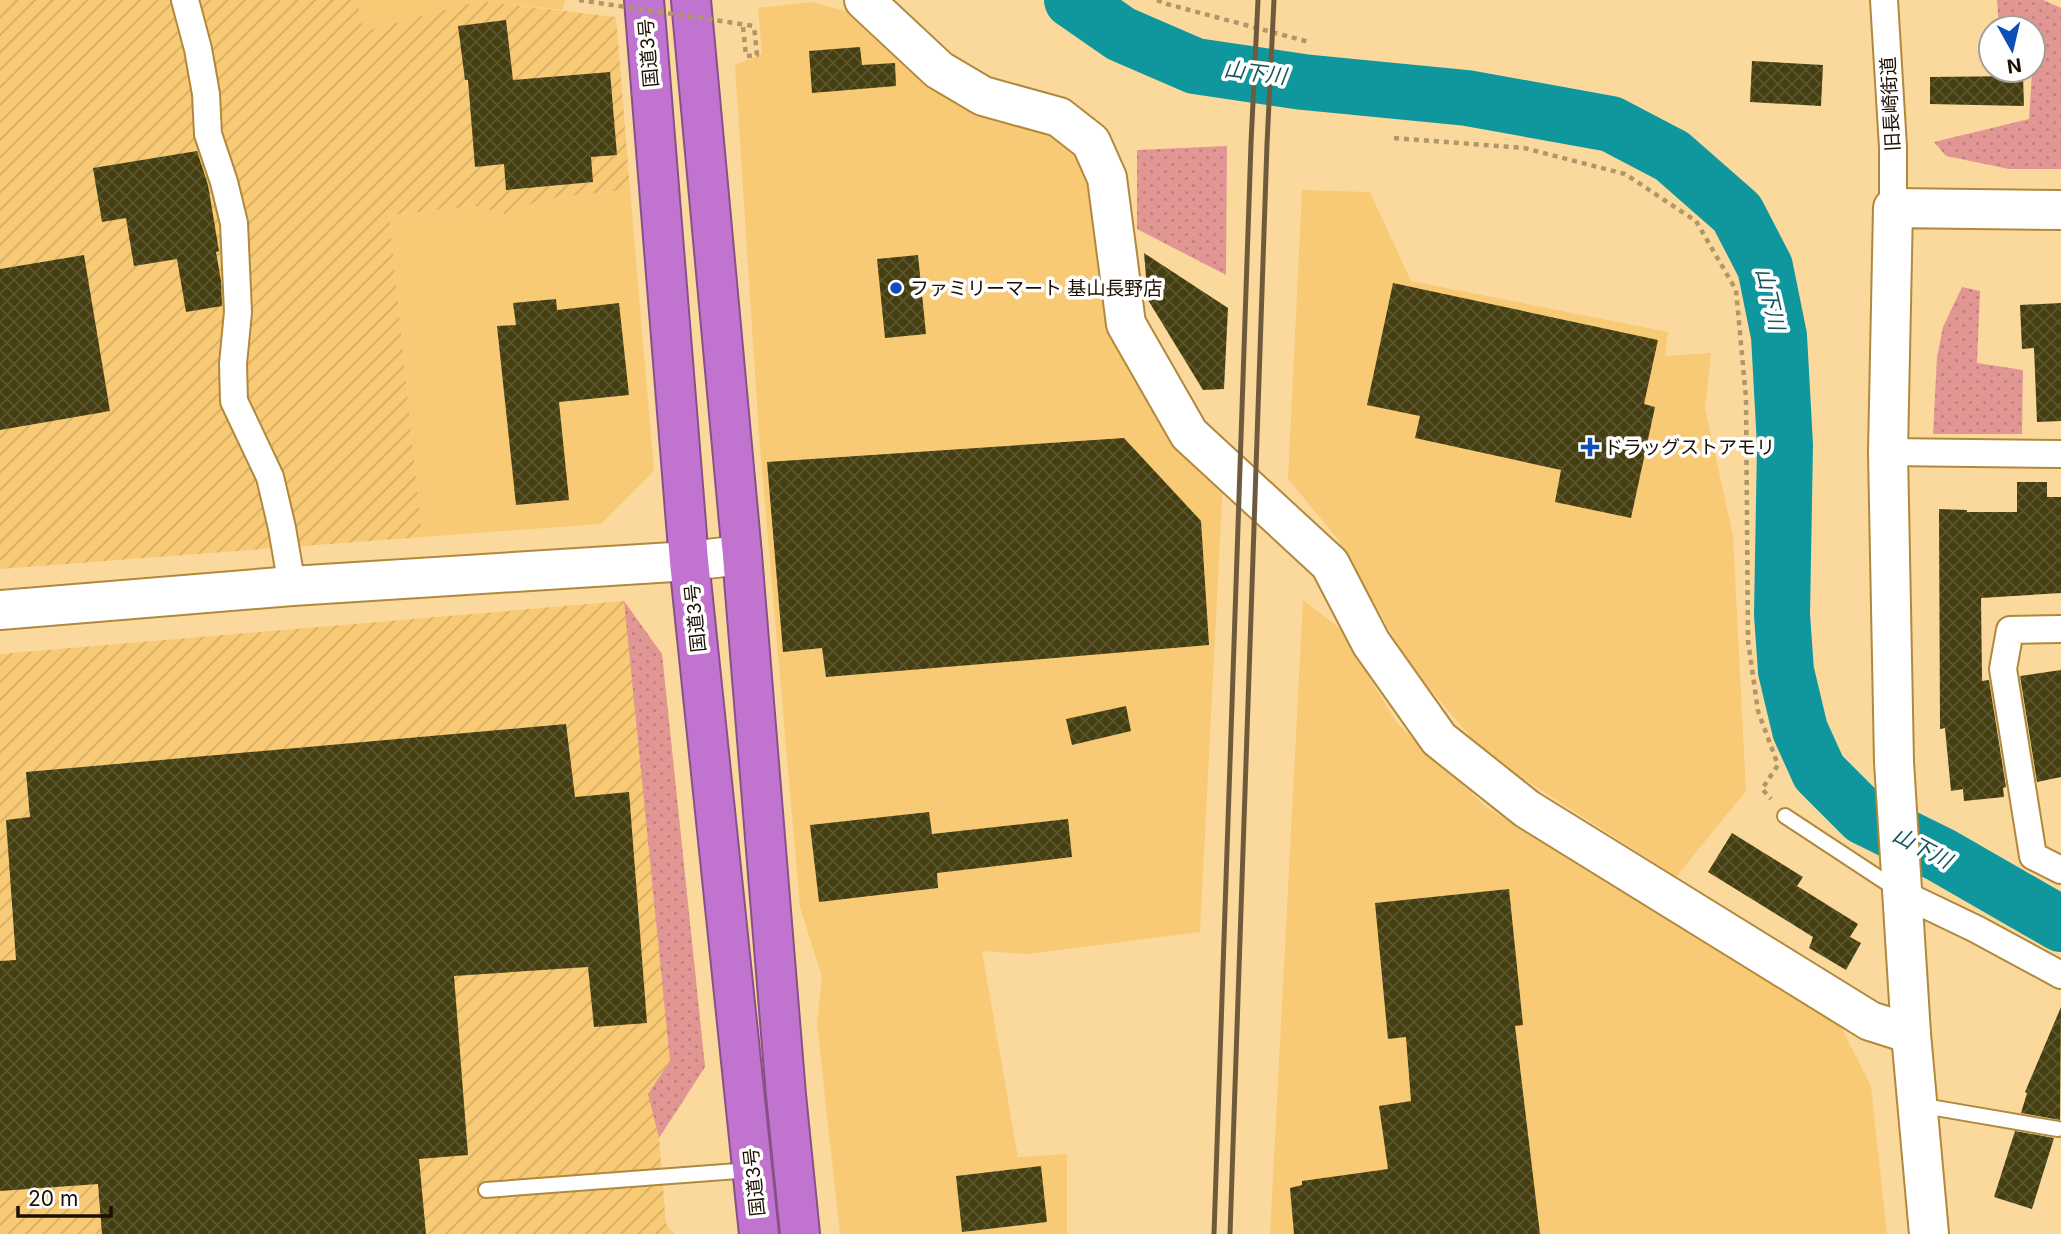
<svg xmlns="http://www.w3.org/2000/svg" width="2061" height="1234" viewBox="0 0 2061 1234" font-family="Inter,'Noto Sans JP',sans-serif">
	<defs>
		<pattern id="industrial-furrows" width="10" height="10" patternUnits="userSpaceOnUse" patternTransform="scale(1.75)"><rect width="10" height="10" fill="#f9ca75"/><path d="M-1 1l2-2M0 10L10 0M9 11l2-2" fill="none" stroke="#d5ac63"/></pattern>
		<pattern id="green-dots" width="8" height="8" patternUnits="userSpaceOnUse" patternTransform="scale(1.75)"><rect width="8" height="8" fill="#e19694"/><path d="M2 2h.1M6 6h.1" fill="none" stroke="#c0807e" stroke-width="1.8" stroke-linecap="round"/></pattern>
		<pattern id="building-cross-hatch" width="8" height="8" patternUnits="userSpaceOnUse" patternTransform="scale(1.75)"><rect width="8" height="8" fill="#443e10"/><path d="M0 0l8 8M0 8l8-8" fill="none" stroke="#5c5630"/></pattern>
	</defs>
	<rect width="100%" height="100%" fill="#fbd99d"/>
	<g fill="#f9ca75">
		<path d="M357 0H565L563 10 479 1 362 33Z"/>
		<path d="M811 2 854 13 915 74 963 101 1064 135 1087 161 1109 322 1223 481 1200 932 1027 954 982 951 1018 1157 1067 1154V1234H840L817 1024 822 977 800 907 759 436 735 65 762 54 758 8Z"/>
		<path d="M630 189 654 471 601 524 422 537 389 215 474 206 505 214 544 199Z"/>
		<path d="M1302 190 1370 192 1411 281 1668 332 1665 356 1711 353 1705 408 1733 536 1746 791 1676 877 1485 754 1408 663 1337 538 1288 479Z"/>
		<path d="M1303 600 1339 628 1397 723 1486 807 1841 1027 1871 1086 1887 1234H1270Z"/>
	</g>
	<g fill="url(#industrial-furrows)">
		<path d="M0 0H357L363 32 479 1 616 17 630 189 544 199 505 214 474 206 389 215 422 537 0 569Z"/>
		<path d="M624 601 662 654 705 1067 659 1138 666 1224 674 1234H0V654Z"/>
	</g>
	<g fill="url(#green-dots)">
		<path d="M1997 0H2043L2061 8V169H2009L1946 156 1934 142 2029 119 2032 73 2028 70H2033V28H1999Z"/>
		<path d="M1227 146 1226 275 1137 229V150Z"/>
		<path d="M1962 287 1980 291 1977 363 2023 370 2022 434H1933L1937 357 1943 327Z"/>
		<path d="M624 601 662 654 705 1067 659 1138 648 1094 670 1061Z"/>
	</g>
	<g fill="none" stroke-linecap="round" stroke-linejoin="round">
		<path stroke="#10979e" stroke-width="56" d="M1072 0 1121 34 1195 66 1303 82 1467 98 1611 124 1672 156 1737 213 1765 267 1779 336 1785 445 1782 615 1786 671 1800 730 1819 772 1864 817 1941 855 2061 924"/>
	</g>
	<g fill="url(#building-cross-hatch)">
		<path d="M506 20 513 80 610 72 617 155 591 157 593 182 506 190 504 164 475 167 468 80H465L458 26Z"/>
		<path d="M860 47 862 65 895 63 896 86 812 93 809 51Z"/>
		<path d="M1752 61 1823 65 1821 106 1750 102Z"/>
		<path d="M2023 76 2024 106 1930 104V77Z"/>
		<path d="M197 151 208 185 219 251 216 252 221 281 222 306 186 312 177 259 134 266 126 218 102 222 93 168Z"/>
		<path d="M1144 253 1228 308 1224 389 1203 390 1148 300Z"/>
		<path d="M84 255 110 411 0 430V269Z"/>
		<path d="M918 255 926 334 885 338 877 259Z"/>
		<path d="M1393 283 1658 340 1644 404 1655 407 1631 518 1555 502 1561 470 1415 438 1420 416 1367 405Z"/>
		<path d="M556 299 557 310 619 303 629 395 559 402 569 500 516 505 497 326 516 325 513 303Z"/>
		<path d="M2061 303V421L2037 422 2034 348 2022 349 2020 305Z"/>
		<path d="M1124 438 1201 521 1209 645 826 677 822 648 783 652 767 462Z"/>
		<path d="M2017 482H2047V497H2061V593L1981 598 1982 681 1989 680 2006 787 2003 788 2004 797 1964 801 1963 789 1951 791 1945 728 1940 729 1939 509 1967 510V512H2017Z"/>
		<path d="M2061 670V777L2037 782 2020 676Z"/>
		<path d="M1126 706 1131 731 1072 745 1066 719Z"/>
		<path d="M566 724 575 797 629 792 647 1023 594 1027 588 967 454 976 468 1155 419 1159 426 1234H102L98 1184 0 1191V961L16 960 6 820 30 817 26 772Z"/>
		<path d="M929 812 932 834 1068 819 1072 857 937 873 938 888 819 902 810 825Z"/>
		<path d="M1732 833 1803 877 1797 886 1858 924 1850 937 1861 943 1846 970 1809 948 1813 937 1708 872Z"/>
		<path d="M1509 889 1523 1025 1515 1026 1540 1234H1294L1290 1188 1302 1185V1181L1388 1169 1379 1106 1411 1101 1406 1037 1388 1039 1375 903Z"/>
		<path d="M2061 1007 2060 1120 2021 1113 2027 1093 2025 1092Z"/>
		<path d="M2015 1131 2054 1138 2032 1209 1994 1197Z"/>
		<path d="M1041 1166 1047 1222 962 1232 956 1176Z"/>
	</g>
	<g fill="none" stroke-linecap="round" stroke-linejoin="round">
		<defs>
			<g id="lane">
				<path d="M1785 816 1896 889"/>
				<path d="M1918 1105 2058 1129"/>
				<path d="M486 1190 751 1170"/>
			</g>
			<g id="street">
				<path d="M185 0 198 49 206 94 208 134 224 182 234 223 238 312 233 364 234 401 270 477 282 528 292 586"/>
				<path d="M1884 0 1893 147V208"/>
				<path d="M1888 452 2061 454"/>
				<path d="M2061 629 2010 630 2003 669 2033 856 2061 870"/>
				<path d="M1903 894 1976 929 2061 975"/>
			</g>
			<g id="secondary">
				<path d="M864 0 939 70 983 96 1059 117 1091 142 1107 178 1126 324 1189 434 1330 564 1371 643 1439 739 1527 809 1870 1021 1911 1034"/>
				<path d="M0 610 292 586 689 561 742 555"/>
				<path d="M1929 1234 1911 1034 1894 762 1888 452 1893 208 2061 210"/>
			</g>
			<g id="highway">
				<path d="M644 0 689 561 759 1234"/>
				<path d="M691 0 742 555 786 1095 800 1234"/>
			</g>
		</defs>
		<use href="#lane" stroke="#b1893c" stroke-width="18"/>
		<use href="#street" stroke="#b1893c" stroke-width="30"/>
		<use href="#secondary" stroke="#b1893c" stroke-width="42"/>
		<use href="#highway" stroke="#875187" stroke-width="42"/>
		<g stroke="#b09669" stroke-width="4.5" stroke-dasharray="5 5" stroke-linecap="butt">
			<path d="M1157 0 1167 4 1309 42"/>
			<path d="M743 27 746 56 757 55 754 26"/>
			<path d="M1394 138 1524 148 1625 174 1696 221 1736 290 1746 398 1748 641 1758 711 1778 765 1762 789 1771 799"/>
		</g>
		<use href="#lane" stroke="#fff" stroke-width="14"/>
		<use href="#street" stroke="#fff" stroke-width="26"/>
		<use href="#secondary" stroke="#fff" stroke-width="38"/>
		<use href="#highway" stroke="#c174cf" stroke-width="38"/>
		<g stroke="#6f5b3b" stroke-width="5">
			<path d="M1214 1234 1251 143 1258 0"/>
			<path d="M1230 1234 1267 144 1274 0"/>
		</g>
		<path stroke="#b09669" stroke-width="4.5" stroke-dasharray="5 5" stroke-linecap="butt" d="M579 0 754 26"/>
	</g>
	<g fill="#0f4db8" stroke="#fff" stroke-width="2.5">
		<circle cx="896" cy="288" r="7"/>
		<path d="M1586.5 436.5h7v7h7v7h-7v7h-7v-7h-7v-7h7z"/>
	</g>
	<g text-anchor="middle" stroke-width="7" stroke-linejoin="round" paint-order="stroke">
		<g font-size="19" fill="#1b0f00" stroke="#fff">
			<text transform="translate(648 53) rotate(-95)" y="7">国道3号</text>
			<text transform="translate(1890 104) rotate(-93)" y="7">旧長崎街道</text>
			<text transform="translate(695 618) rotate(-96)" y="7">国道3号</text>
			<text transform="translate(754 1182) rotate(-96)" y="7">国道3号</text>
		</g>
		<g font-size="19" fill="#1b0f00" stroke="#fff" text-anchor="start">
			<text x="910" y="295">ファミリーマート 基山長野店</text>
			<text x="1604" y="454">ドラッグストアモリ</text>
		</g>
		<g font-size="21" font-style="italic" fill="#17575b" stroke="#fff">
			<text transform="translate(1255 73) rotate(7)" y="7">山下川</text>
			<text transform="translate(1770 299) rotate(77)" y="7">山下川</text>
			<text transform="translate(1922 848) rotate(28)" y="7">山下川</text>
		</g>
	</g>
	<g transform="translate(2012 49) rotate(172)"><circle r="33" fill="#ffffff" stroke="#a49f99" stroke-width="2"/>
	<path d="M0-5L12 26L0 18L-12 26Z" fill="#0f4db8"/>
	<text y="-10" font-size="19" font-weight="bold" text-anchor="middle" fill="#1b0f00">N</text>
	</g>
	<path d="M18 1206v10h93v-10" fill="none" stroke="#1b0f00" stroke-width="3.5"/>
	<text x="28" y="1206" font-size="21" fill="#1b0f00" stroke="#ffffff" stroke-width="5" paint-order="stroke">20 m</text>
</svg>
